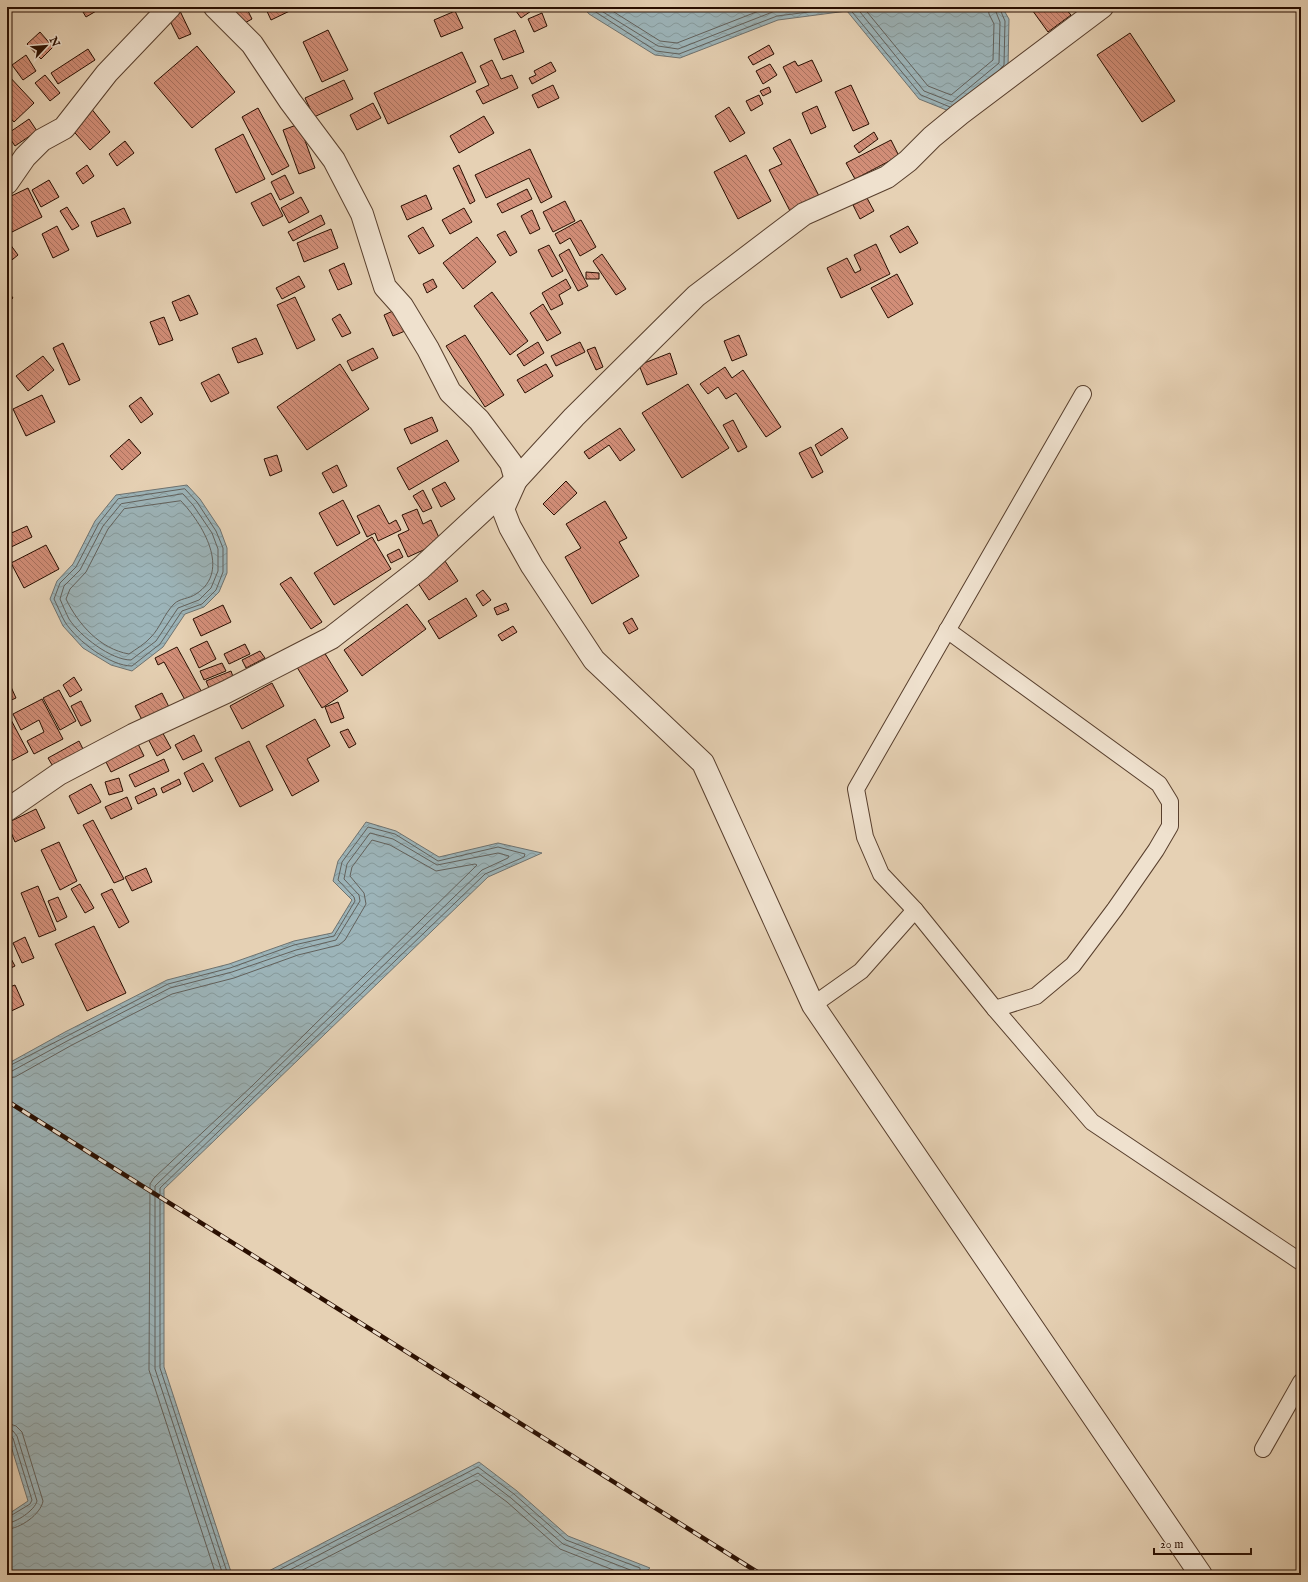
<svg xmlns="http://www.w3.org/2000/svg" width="1308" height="1582" viewBox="0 0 1308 1582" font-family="'IM FELL English',serif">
	<defs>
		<pattern id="water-waves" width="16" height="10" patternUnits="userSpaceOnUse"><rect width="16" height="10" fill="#9cb4b9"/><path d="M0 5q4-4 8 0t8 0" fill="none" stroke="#869a9d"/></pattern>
		<pattern id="building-back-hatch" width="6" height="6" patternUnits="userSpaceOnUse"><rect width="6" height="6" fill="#d28e78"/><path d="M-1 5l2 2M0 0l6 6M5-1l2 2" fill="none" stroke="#aa7260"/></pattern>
	</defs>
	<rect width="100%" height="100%" fill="#e6d1b4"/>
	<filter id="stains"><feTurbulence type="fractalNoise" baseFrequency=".005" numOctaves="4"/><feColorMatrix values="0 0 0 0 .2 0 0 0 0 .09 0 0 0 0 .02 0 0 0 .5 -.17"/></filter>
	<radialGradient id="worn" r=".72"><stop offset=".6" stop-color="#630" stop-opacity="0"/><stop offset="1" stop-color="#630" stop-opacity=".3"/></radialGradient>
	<g fill="url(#water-waves)" stroke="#6e726f">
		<path d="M583 7H1002L1009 19 1008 68 954 113 919 99 847 11 778 20 680 58 655 55 589 14Z"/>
		<path d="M187 485 200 499 220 529 227 548V573L219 592 204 607 185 614 163 647 132 671 111 665 83 648 63 626 50 599 57 581 73 564 95 521 116 495Z"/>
		<path d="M366 822 396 831 439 857 498 843 542 853 488 877 164 1189V1367L232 1575H7V1515L28 1501 7 1433V1064L65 1032 167 980 229 964 294 941 332 933 352 900 333 881 338 861Z"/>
		<path d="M479 1462 517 1491 568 1536 650 1568 642 1575H261Z"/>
	</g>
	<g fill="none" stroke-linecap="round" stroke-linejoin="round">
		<g stroke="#62615c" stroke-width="1">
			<path d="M588 7 656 51 679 54 777 16 848 7 921 95 950 107"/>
			<path d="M595 7 658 46 678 49 775 11 807 7"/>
			<path d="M606 7 660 41 677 43 769 7"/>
			<path d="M856 7 924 91 952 102 999 63 1000 22 994 7"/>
			<path d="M863 7 928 86 951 95 993 60 994 24 989 14 988 7"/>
			<path d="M999 7 1005 21 1004 65 1000 69"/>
			<path d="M185 489 197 502 216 531 223 548V572L216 590 202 604 182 611 160 644 132 666C110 666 77 641 65 622 61 615 58 607 54 599L60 583 76 567 99 523 118 499Z"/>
			<path d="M183 494 193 505 212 533 218 549V571L211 588 199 600 178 608 156 641 131 660C111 660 80 636 69 619 66 613 63 606 60 599L64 586 80 570 103 526 121 504Z"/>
			<path d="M181 501C202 523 232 571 196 594 189 599 180 598 174 604 164 614 160 628 151 637 145 644 136 649 129 654 100 649 78 624 66 599L70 589 86 572 108 529 124 509Z"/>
			<path d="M7 1067 168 984 230 968 294 945 334 936 355 901 354 897 338 880 342 862 368 827 395 834 438 861 498 847 525 854 524 857 485 874 160 1188V1368L228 1575"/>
			<path d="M7 1072 12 1071 69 1040 170 988 232 972 296 950 336 940 360 901 359 895 344 879 347 864 370 833 393 839 437 865 498 853 509 856 508 858 482 870 155 1186V1369L223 1575"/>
			<path d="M7 1078 15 1077 72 1045 172 994 234 978 298 955 339 945 345 940 366 904 364 893 350 876 352 867 372 840 390 845 436 871 475 864 477 865 253 1085 154 1178 150 1184 149 1370 216 1575"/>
			<path d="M7 1423 16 1426 22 1432 43 1501C41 1514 20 1529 7 1529"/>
			<path d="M7 1429 13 1431 17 1436 37 1501C35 1510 16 1523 7 1523"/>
			<path d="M7 1435 13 1438 32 1500 30 1504 7 1518"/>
			<path d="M269 1575 478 1467 514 1494 566 1540 640 1568V1575"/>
			<path d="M280 1575 478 1473 511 1498 563 1544 633 1571 635 1575"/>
			<path d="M293 1575 477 1480 507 1502 560 1549 626 1575"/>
		</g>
	</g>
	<g fill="url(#building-back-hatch)" stroke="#290e00">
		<path d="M80 7H103L86 17Z"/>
		<path d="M238 7H246L252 19 241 25 233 9Z"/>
		<path d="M265 7H298L271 20Z"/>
		<path d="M513 7H537L521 18Z"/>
		<path d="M1030 7H1064L1071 15 1048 32Z"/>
		<path d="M180 11 191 34 179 39 168 17Z"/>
		<path d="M455 11 463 28 441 37 434 20Z"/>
		<path d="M542 13 547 26 534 32 528 19Z"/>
		<path d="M328 30 348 70 322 82 303 42Z"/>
		<path d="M515 30 524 52 503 60 494 39Z"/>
		<path d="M40 32 53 47 41 59 27 44Z"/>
		<path d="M1130 33 1175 101 1142 122 1097 55Z"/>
		<path d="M769 45 774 54 753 65 748 57Z"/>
		<path d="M197 46 235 92 192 128 154 83Z"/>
		<path d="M88 49 95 60 58 84 51 73Z"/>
		<path d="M462 52 476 82 388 124 374 93Z"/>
		<path d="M26 55 36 71 23 80 12 65Z"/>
		<path d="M492 60 501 79 512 75 518 88 483 104 476 91 489 85 480 66Z"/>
		<path d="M812 60 822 81 796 93 783 67 795 61 798 66Z"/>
		<path d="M551 62 556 71 532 84 529 78 536 75 534 71Z"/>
		<path d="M770 64 777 75 763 84 756 71Z"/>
		<path d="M7 74 34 103 14 122 7 114Z"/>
		<path d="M45 75 60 93 50 101 35 83Z"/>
		<path d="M344 80 353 99 314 117 305 98Z"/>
		<path d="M553 85 559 98 538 108 532 95Z"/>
		<path d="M851 85 869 124 853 131 835 92Z"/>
		<path d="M769 87 771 92 763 96 760 91Z"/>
		<path d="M759 95 763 104 751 111 746 101Z"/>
		<path d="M373 103 381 118 357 130 350 115Z"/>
		<path d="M817 106 826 127 811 134 802 113Z"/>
		<path d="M90 107 110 132 90 150 69 126Z"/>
		<path d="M729 107 745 133 730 142 715 116Z"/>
		<path d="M258 108 289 166 272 175 242 117Z"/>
		<path d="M484 116 494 133 459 153 450 136Z"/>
		<path d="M29 119 37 131 15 146 7 134Z"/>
		<path d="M299 124 315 168 299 174 283 130Z"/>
		<path d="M874 132 878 139 859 153 854 146Z"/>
		<path d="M243 134 265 179 236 193 215 149Z"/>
		<path d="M790 139 819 196 790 211 769 170 782 164 773 148Z"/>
		<path d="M891 140 899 156 855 179 846 163Z"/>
		<path d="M125 141 134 153 117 166 109 154Z"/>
		<path d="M530 149 552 197 541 203 529 178 486 198 475 175Z"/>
		<path d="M746 155 771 201 738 219 714 172Z"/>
		<path d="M87 165 94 176 83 184 76 173Z"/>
		<path d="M459 165 475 201 470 204 453 168Z"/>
		<path d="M285 175 294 193 280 200 271 182Z"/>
		<path d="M49 180 59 197 41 207 32 190Z"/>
		<path d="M28 188 42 217 12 232 7 221V198Z"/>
		<path d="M527 189 532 199 502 213 497 204Z"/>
		<path d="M271 193 283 216 263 226 251 203Z"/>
		<path d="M426 195 432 209 407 220 401 206Z"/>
		<path d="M301 197 309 212 289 223 281 208Z"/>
		<path d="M867 198 874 211 860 219 853 205Z"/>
		<path d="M565 201 575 221 553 232 543 212Z"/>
		<path d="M67 207 79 226 72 230 60 211Z"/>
		<path d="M124 208 131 223 97 237 91 222Z"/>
		<path d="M464 208 472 222 450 234 442 220Z"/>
		<path d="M532 210 540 229 530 234 521 216Z"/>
		<path d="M321 215 325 224 293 241 288 232Z"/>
		<path d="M581 220 596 247 580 256 570 238 560 244 555 234Z"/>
		<path d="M57 226 69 250 53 258 42 234Z"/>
		<path d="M908 226 918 243 900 253 890 236Z"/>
		<path d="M423 227 434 246 419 254 408 236Z"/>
		<path d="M331 229 338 248 304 262 297 243Z"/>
		<path d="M505 231 517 252 510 256 497 235Z"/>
		<path d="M477 237 496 262 463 289 443 263Z"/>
		<path d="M7 240 18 255 7 264Z"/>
		<path d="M876 244 890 274 841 298 827 268 847 258 855 273 861 270 854 255Z"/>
		<path d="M549 245 563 271 552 277 538 250Z"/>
		<path d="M569 249 588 286 578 291 559 255Z"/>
		<path d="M602 254 626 289 616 295 593 261Z"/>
		<path d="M344 263 352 284 338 290 329 270Z"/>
		<path d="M586 272 599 273V279H586Z"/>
		<path d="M897 274 913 304 888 318 871 288Z"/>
		<path d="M299 276 305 287 282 299 276 288Z"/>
		<path d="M433 279 437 287 427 293 423 284Z"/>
		<path d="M566 279 571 288 559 295 563 304 551 310 542 293Z"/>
		<path d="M7 290 13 298 7 303Z"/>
		<path d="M492 292 528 341 510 355 474 306Z"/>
		<path d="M189 295 198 314 180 321 172 302Z"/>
		<path d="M295 297 315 340 297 349 277 305Z"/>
		<path d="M543 304 561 333 547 341 530 313Z"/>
		<path d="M395 310 405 331 393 336 384 315Z"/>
		<path d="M340 314 351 333 342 337 332 319Z"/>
		<path d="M164 317 173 340 159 345 150 322Z"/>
		<path d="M465 335 504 395 485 407 446 346Z"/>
		<path d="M739 335 747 355 732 361 724 341Z"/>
		<path d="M256 338 263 354 238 363 232 348Z"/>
		<path d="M538 342 544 353 524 366 517 355Z"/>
		<path d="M580 342 585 352 556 366 551 356Z"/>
		<path d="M63 343 80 380 69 385 53 348Z"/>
		<path d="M595 347 603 367 596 370 587 350Z"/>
		<path d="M373 348 378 358 352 371 347 361Z"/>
		<path d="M670 353 677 374 647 385 639 365Z"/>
		<path d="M43 356 54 370 28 391 16 376Z"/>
		<path d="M340 364 369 409 307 450 277 407Z"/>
		<path d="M546 364 553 376 525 393 517 380Z"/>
		<path d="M725 367 732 378 743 370 781 427 766 437 736 393 726 399 718 387 708 394 700 384Z"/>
		<path d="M219 374 229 393 211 402 201 383Z"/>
		<path d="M688 384 729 448 682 478 642 413Z"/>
		<path d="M42 395 55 422 26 436 13 409Z"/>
		<path d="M141 397 153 414 141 423 129 406Z"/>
		<path d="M432 417 438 431 411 444 404 429Z"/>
		<path d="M733 420 747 447 738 452 723 425Z"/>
		<path d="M620 428 635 450 620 461 609 445 589 459 584 452Z"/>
		<path d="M842 428 848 438 821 456 815 445Z"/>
		<path d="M129 439 141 453 122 470 110 456Z"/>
		<path d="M447 440 459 461 409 490 397 468Z"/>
		<path d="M811 447 823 472 812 478 799 453Z"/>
		<path d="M277 455 282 471 270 476 264 459Z"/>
		<path d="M337 465 347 486 333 493 322 473Z"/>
		<path d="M566 481 577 493 554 515 543 504Z"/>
		<path d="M445 482 455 499 441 507 432 489Z"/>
		<path d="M423 490 432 508 423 512 413 496Z"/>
		<path d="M343 500 360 533 337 546 319 513Z"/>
		<path d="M605 501 627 538 619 542 639 576 592 604 565 557 581 548 566 524Z"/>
		<path d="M379 505 389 524 396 520 401 530 378 541 375 533 367 537 357 516Z"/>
		<path d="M417 509 423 524 431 520 441 542 408 557 398 535 409 530 402 515Z"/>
		<path d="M27 526 32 537 7 549V535Z"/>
		<path d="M372 537 391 569 334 605 314 573Z"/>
		<path d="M46 545 59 569 24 588 11 563Z"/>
		<path d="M399 549 403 557 391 563 387 555Z"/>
		<path d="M445 561 458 581 429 600 416 580Z"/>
		<path d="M291 577 322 622 311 629 280 584Z"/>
		<path d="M483 590 491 600 483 606 476 595Z"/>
		<path d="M466 598 477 616 439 639 428 621Z"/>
		<path d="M506 603 509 610 497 615 494 608Z"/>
		<path d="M407 604 426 629 362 676 344 650Z"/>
		<path d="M223 605 231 622 201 636 193 619Z"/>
		<path d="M632 618 638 629 629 634 623 623Z"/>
		<path d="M513 626 517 632 502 641 498 635Z"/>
		<path d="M207 641 216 659 199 668 190 649Z"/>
		<path d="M245 644 250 654 229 664 224 654Z"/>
		<path d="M177 647 205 698 189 707 164 662 158 665 155 658Z"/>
		<path d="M321 647 348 691 322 708 295 664Z"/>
		<path d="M260 651 265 658 246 668 242 660Z"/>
		<path d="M222 663 226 671 204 680 200 671Z"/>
		<path d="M231 671 236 685 212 695 206 681Z"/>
		<path d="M74 677 82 690 70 697 63 685Z"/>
		<path d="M7 678 16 698 7 702Z"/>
		<path d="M272 683 284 706 242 729 230 706Z"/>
		<path d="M59 690 76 721 60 730 43 698Z"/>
		<path d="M162 693 169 707 142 720 135 706Z"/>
		<path d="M42 699 63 739 34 754 27 741 44 732 39 720 21 730 13 714Z"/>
		<path d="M81 701 91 721 81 726 71 706Z"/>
		<path d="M338 702 344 718 331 723 325 707Z"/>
		<path d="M9 716 28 752 7 763V717Z"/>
		<path d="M315 719 330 746 307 759 319 781 292 796 266 746Z"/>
		<path d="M160 728 171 748 157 756 146 735Z"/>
		<path d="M348 729 356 744 349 748 340 732Z"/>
		<path d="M194 735 202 751 183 760 175 745Z"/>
		<path d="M79 741 85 753 55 770 48 758Z"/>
		<path d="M249 741 273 790 240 807 215 758Z"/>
		<path d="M138 744 144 756 111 772 105 760Z"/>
		<path d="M164 759 169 771 135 787 129 775Z"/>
		<path d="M203 763 213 781 193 792 184 773Z"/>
		<path d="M119 778 123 791 109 795 105 782Z"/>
		<path d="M179 779 181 784 163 793 161 788Z"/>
		<path d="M91 784 101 802 78 814 69 796Z"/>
		<path d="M154 788 157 795 138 804 135 797Z"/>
		<path d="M127 797 132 809 111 819 105 807Z"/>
		<path d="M36 809 45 828 15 842 7 823Z"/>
		<path d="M93 820 124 879 114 883 83 825Z"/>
		<path d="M59 842 77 881 60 890 41 850Z"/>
		<path d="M146 868 152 882 132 891 125 877Z"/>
		<path d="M80 884 94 908 85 913 71 889Z"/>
		<path d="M38 886 56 930 39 937 21 893Z"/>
		<path d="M112 889 129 922 119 928 101 894Z"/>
		<path d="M58 897 67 917 57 922 48 901Z"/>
		<path d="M94 926 126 993 87 1011 55 944Z"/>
		<path d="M25 937 34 958 22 963 13 943Z"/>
		<path d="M8 953 15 966 7 970V954Z"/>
		<path d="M15 985 24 1005 7 1013V988Z"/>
	</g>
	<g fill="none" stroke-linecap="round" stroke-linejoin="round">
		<defs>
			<g id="service">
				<path d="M947 630 1159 784 1170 802V826L1156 850 1115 909 1073 965 1036 996 995 1009"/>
				<path d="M915 910 995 1009 1092 1122 1301 1262"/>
				<path d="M813 1005 861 971 915 910 881 874 865 837 856 789 1083 394"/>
				<path d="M1263 1449 1301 1382"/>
			</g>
			<g id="minor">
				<path d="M215 7 252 44 290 101 334 160 362 214 385 287 402 306 428 349 450 392 479 420 511 463 516 480 503 509 510 527 532 566 594 660 703 763 813 1005 1201 1575"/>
				<path d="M7 183 25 157 42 140 64 128 107 73 170 7"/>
				<path d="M7 810 59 774 133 735 226 692 331 638 421 568 516 480 574 417 696 296 804 214 887 177 908 161 932 137 960 114 1102 7"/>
			</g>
		</defs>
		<use href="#service" stroke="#583f2d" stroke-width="18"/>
		<use href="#minor" stroke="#583f2d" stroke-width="24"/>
		<use href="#service" stroke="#efe1ce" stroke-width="16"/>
		<use href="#minor" stroke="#efe1ce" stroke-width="22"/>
		<defs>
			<path id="rail" d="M7 1101 762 1575"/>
		</defs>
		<use href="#rail" stroke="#290e00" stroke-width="4.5"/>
		<use href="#rail" stroke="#efe1ce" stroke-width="3" stroke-dasharray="9" stroke-linecap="butt"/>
	</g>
	<rect width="1308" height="1582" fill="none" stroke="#e6d1b4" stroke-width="24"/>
	<rect x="8" y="8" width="1292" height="1566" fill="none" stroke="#290e00" stroke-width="2"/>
	<rect x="12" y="12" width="1284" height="1558" fill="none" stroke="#290e00"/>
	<g transform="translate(46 46) rotate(64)" stroke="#efe1ce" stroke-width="3" paint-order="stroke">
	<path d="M0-3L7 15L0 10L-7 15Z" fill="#290e00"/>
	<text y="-6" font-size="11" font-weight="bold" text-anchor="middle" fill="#290e00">N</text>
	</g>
	<path d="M1154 1548v6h97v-6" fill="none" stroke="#290e00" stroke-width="2"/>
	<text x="1160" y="1548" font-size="12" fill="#290e00" stroke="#efe1ce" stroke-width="3" paint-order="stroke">20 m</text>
	<rect width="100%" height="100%" filter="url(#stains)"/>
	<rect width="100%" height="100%" fill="url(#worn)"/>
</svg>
